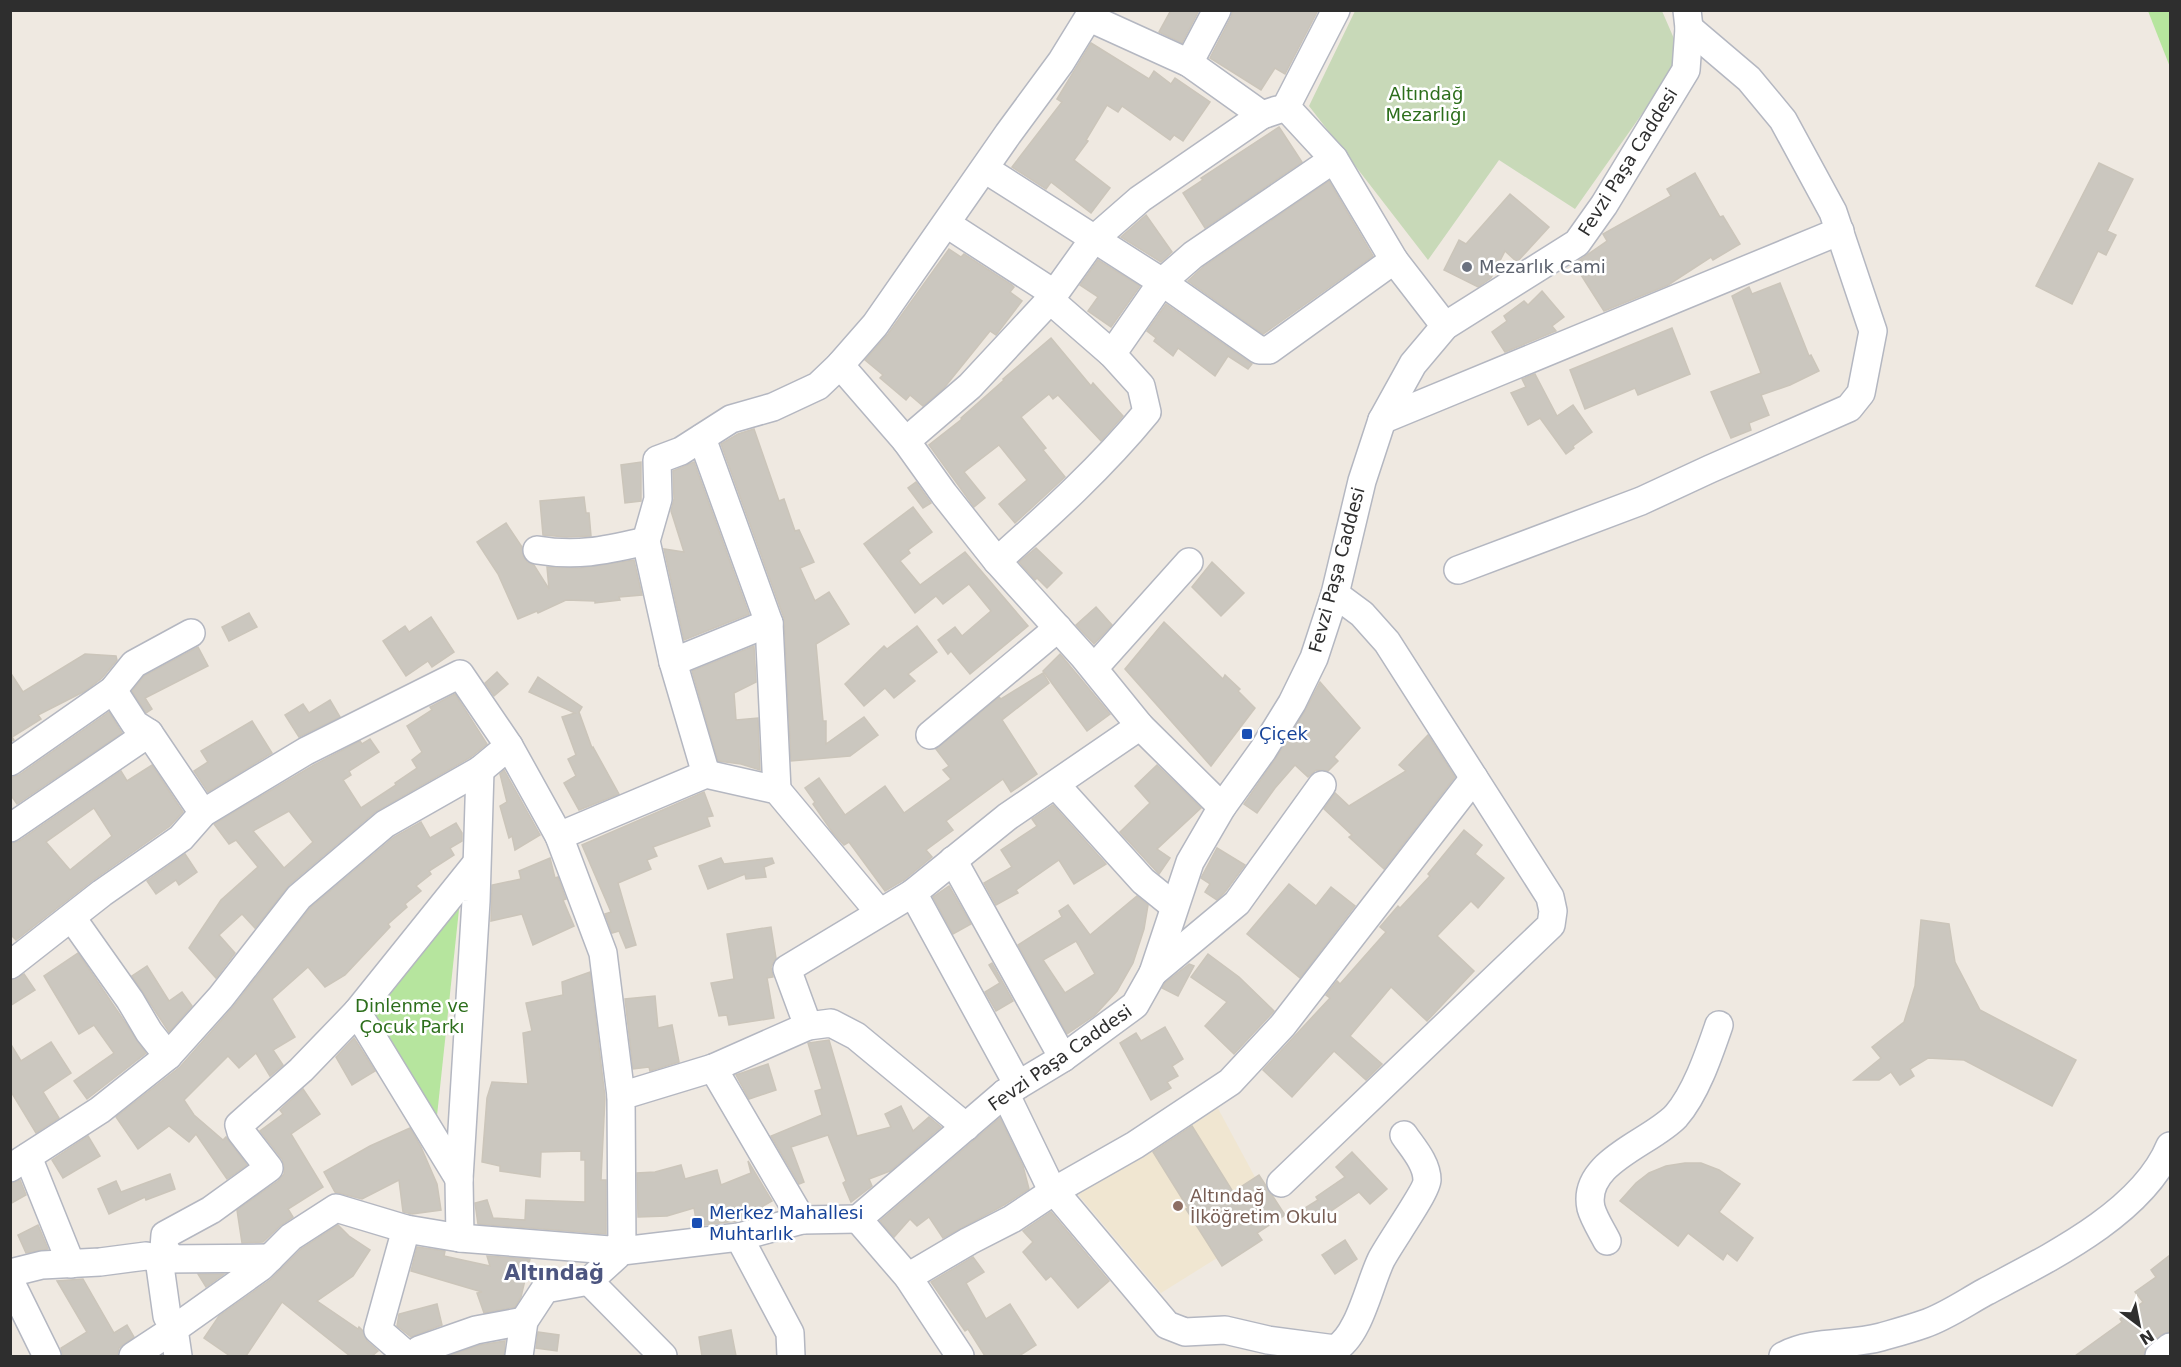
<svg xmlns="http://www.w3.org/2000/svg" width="2181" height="1367" viewBox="0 0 2181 1367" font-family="'DejaVu Sans',sans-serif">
	<rect width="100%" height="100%" fill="#efe9e1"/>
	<path fill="#f0e6d1" d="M1214 1101 1278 1220 1161 1293 1075 1191Z"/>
	<g fill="#b6e59e">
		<path d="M2148 11H2170V67Z"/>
		<path d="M460 900 436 1125 370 1014Z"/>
	</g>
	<path fill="#c8d9b8" d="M1355 11H1662L1682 57 1575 209 1499 160 1428 260 1309 106Z"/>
	<g fill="#cbc7bf" stroke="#cbc5ba" stroke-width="1.5" fill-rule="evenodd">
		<path d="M1171 10H1199L1182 43 1159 32Z"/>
		<path d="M1233 10H1318L1285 74 1275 68 1261 90 1210 58 1231 17Z"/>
		<path d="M1091 43 1149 79 1154 71 1171 84 1175 78 1210 102 1183 141 1174 135 1170 140 1122 106 1118 112 1107 105 1086 140 1088 141 1074 160 1110 188 1091 213 1051 182 1046 189 1012 167 1062 102 1057 99Z"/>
		<path d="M1279 127 1302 162 1205 228 1183 193 1203 180 1201 178Z"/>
		<path d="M2099 163 2133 179 2107 231 2116 235 2106 255 2098 251 2072 304 2036 286Z"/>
		<path d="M1695 173 1720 217 1723 216 1740 244 1713 260 1711 257 1668 285 1604 311 1574 264 1607 241 1603 234 1671 196 1667 189Z"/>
		<path d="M1329 181 1373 256 1276 325 1263 334 1188 281 1203 267Z"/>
		<path d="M1510 194 1549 227 1517 262 1505 251 1491 278 1478 287 1444 270 1459 240 1466 244Z"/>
		<path d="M1146 215 1172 252 1161 262 1121 237Z"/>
		<path d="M949 249 961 257 964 254 1012 285 1014 287 1010 292 1022 301 996 335 990 331 944 388 923 406 910 395 906 400 880 378 883 375 865 360 888 334Z"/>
		<path d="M1098 260 1140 286 1111 327 1088 311 1098 297 1080 285Z"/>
		<path d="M1780 283 1809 356 1811 355 1819 371 1790 385 1761 395 1769 415 1749 423 1751 430 1731 438 1711 392 1761 373 1732 296 1749 287 1752 294Z"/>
		<path d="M1542 291 1564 317 1552 326 1556 331 1505 352 1492 332 1507 321 1504 316 1524 301 1528 305Z"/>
		<path d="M1166 304 1252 364 1248 369 1228 356 1215 376 1178 348 1173 356 1154 341 1156 338 1147 331Z"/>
		<path d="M1672 328 1690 374 1638 395 1635 388 1585 409 1570 370Z"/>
		<path d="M1051 338 1091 386 1093 383 1123 416 1101 441 1058 395 1053 399 1049 394 1021 417 1046 448 1043 450 1065 477 1015 523 999 504 1027 480 999 445 964 472 985 498 974 507 929 445 962 419 961 418 1004 380 1003 379Z"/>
		<path d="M1535 374 1557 416 1573 405 1592 432 1573 446 1574 448 1566 454 1540 418 1528 425 1511 393 1526 387 1522 379Z"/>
		<path d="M754 429 779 501 784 499 795 531 799 530 814 562 800 568 815 601 829 592 849 624 816 644 823 721H826V744L864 717 878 735 850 756 791 761 784 618 721 444 738 434Z"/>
		<path d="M641 462V501L625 503 621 465Z"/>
		<path d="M694 462 749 614 684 640 664 549 684 552 671 511 674 499 673 471Z"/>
		<path d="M916 482 931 503 923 508 908 488Z"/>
		<path d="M584 497 586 513H589L591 536 566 537 543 535 540 501Z"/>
		<path d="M913 507 932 532 908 550 910 553 900 561 920 585 965 552 1028 626 970 674 951 651 948 654 938 640 955 627 962 636 991 611 969 584 943 604 936 596 915 613 864 544Z"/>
		<path d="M506 523 522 547 523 556 527 562 534 565 549 589 547 567 580 568 634 560 642 595 619 597 620 600 595 603V601L566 600 538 613 537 611 518 619 498 574 477 542Z"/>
		<path d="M1036 548 1062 573 1047 588 1037 578 1035 580 1019 562Z"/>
		<path d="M1212 562 1244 593 1221 616 1192 587Z"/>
		<path d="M1096 607 1112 625 1094 644 1076 625Z"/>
		<path d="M249 613 257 627 229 641 222 627Z"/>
		<path d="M431 617 454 652 432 667 428 661 406 676 383 641 405 626 409 632Z"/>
		<path d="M1164 622 1223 679 1225 675 1240 689 1238 691 1255 708 1211 766 1125 669Z"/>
		<path d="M917 626 937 652 908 674 915 681 894 698 885 688 864 706 845 684 884 646 887 649Z"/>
		<path d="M754 646 756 682 734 693 736 720 758 718 760 770 741 764 718 761 692 671Z"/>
		<path d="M198 647 208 666 145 698 152 709 146 713 132 691 144 676Z"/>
		<path d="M85 654 116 656 117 660 102 678 85 691 38 715 41 719 12 737 14 740 10 742V672L23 692Z"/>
		<path d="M1060 654 1110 714 1087 731 1043 671Z"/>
		<path d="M497 672 508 684 494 696 485 683Z"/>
		<path d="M1043 673 1049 683 1002 720 1037 774 1011 792 1003 779 946 821 953 830 926 850 932 857 904 880 885 891 849 842 844 845 833 833 813 804 815 802 805 788 819 778 845 815 885 786 904 813 951 779 943 770 949 766 936 749 999 697 1001 699Z"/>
		<path d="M538 677 582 707 579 712 592 748 593 747 619 794 579 810 564 783 576 776 568 759 576 755 562 717 575 713 529 692Z"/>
		<path d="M1320 682 1360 728 1334 757 1338 761 1328 771 1316 770 1308 777 1295 765 1275 788 1257 813 1244 804 1276 758 1305 711Z"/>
		<path d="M455 694 487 744 471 757 375 812 289 885 255 928 242 914 219 935 235 953 216 978 189 948 221 900 258 867 236 840 229 844 214 824 314 765 360 741 362 744 370 739 379 752 349 771 351 775 343 780 361 808 396 785 395 783 417 768 412 760 422 752 407 726 432 710 430 707ZM289 811 313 842 284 868 253 831Z"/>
		<path d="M330 700 340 717 299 737 285 715 303 704 309 713Z"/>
		<path d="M109 712 122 733 17 804 10 794V778L19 775Z"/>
		<path d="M252 721 272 753 208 792 194 771 208 762 201 751Z"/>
		<path d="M1428 735 1455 777 1384 869 1349 837 1352 835 1324 809 1335 793 1349 806 1406 771 1399 765Z"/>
		<path d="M152 765 183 812 170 826 92 881 16 940 10 934V844L19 841 121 771 127 781ZM94 808 112 836 70 870 46 842Z"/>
		<path d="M1157 765 1201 808 1157 849 1170 858 1159 874 1120 832 1150 803 1135 786Z"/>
		<path d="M504 770 540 835 515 850 512 836 509 838 500 806 507 802 500 774Z"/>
		<path d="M704 792 713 816 707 817 710 826 653 847 657 856 647 860 651 869 618 883 636 945 626 948 619 931 612 933 605 914 611 912 582 845Z"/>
		<path d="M1053 805 1106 864 1074 884 1059 860 1016 890 1018 893 996 905 984 883 1012 867 1001 850 1037 826 1032 819Z"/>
		<path d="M421 822 430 838 456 823 462 833V841L450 848 454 855 429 871 431 874 416 886 421 891 405 904 407 907 388 924 390 927 345 975 325 987 308 967 272 999 295 1037 273 1050 283 1065 270 1076 256 1053 239 1068 228 1056 184 1100 194 1115 223 1140 226 1137 247 1165 227 1179 196 1134 189 1142 169 1126 138 1149 116 1117 180 1067 233 1007 310 908 394 837Z"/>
		<path d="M1464 830 1482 845 1475 854 1504 878 1478 908 1471 901 1437 936 1474 971 1427 1021 1391 987 1350 1036 1382 1064 1366 1080 1334 1051 1292 1097 1263 1070 1330 998 1326 995 1337 981 1340 984 1386 932 1380 927 1398 906 1400 908 1430 876 1428 874Z"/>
		<path d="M1217 848 1245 865 1225 892 1217 900 1205 892 1210 884 1201 878Z"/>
		<path d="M185 854 197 872 179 885 176 880 156 894 147 881Z"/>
		<path d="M550 858 555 878 558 877 566 899 563 900 574 926 533 945 522 914 491 921 492 885 521 879 519 871Z"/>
		<path d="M721 858 724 864 772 858 774 863 764 867 766 877 746 879 745 874 708 889 699 866Z"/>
		<path d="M1289 884 1316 906 1331 887 1355 906 1300 978 1247 934Z"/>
		<path d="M949 886 971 924 953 934 933 897Z"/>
		<path d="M1137 896 1148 905 1144 929 1133 963 1117 991 1095 1015 1067 1034 1018 945 1062 917 1059 911 1068 905 1090 935ZM1076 941 1095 974 1065 993 1043 960Z"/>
		<path d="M1921 920 1949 924 1955 962 1980 1010 2076 1060 2052 1106 1964 1060 1928 1058 1910 1069 1914 1076 1900 1085 1891 1072 1879 1080H1854L1881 1058 1872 1047 1904 1022 1915 986Z"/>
		<path d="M771 927 776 958 771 967 773 977 767 978 774 1018 729 1025 727 1015 719 1016 711 983 734 979 727 934Z"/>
		<path d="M78 953 146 1053 87 1099 74 1081 114 1053 94 1025 79 1034 44 976Z"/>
		<path d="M1208 954 1239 977 1274 1011 1234 1054 1205 1026 1227 1002 1191 977Z"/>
		<path d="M992 963 1013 1001 996 1011 985 992 1000 983 989 965Z"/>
		<path d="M1189 964 1194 966 1178 996 1162 988 1165 983Z"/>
		<path d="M147 966 169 1001 182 992 192 1006 169 1032 132 976Z"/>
		<path d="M590 972 605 1097 601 1180H606V1234L478 1224 475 1203 487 1200 493 1218 525 1220 526 1200 585 1202V1160H581V1151L541 1152 540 1177 500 1171V1166L482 1162 487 1098 492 1082 528 1084 523 1033 532 1031 526 1003 563 995 562 982Z"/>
		<path d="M24 974 35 990 10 1006V980Z"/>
		<path d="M655 996 658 1028 672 1025 679 1062 650 1071 649 1067 633 1069 625 999Z"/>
		<path d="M1165 1027 1183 1059 1172 1066 1178 1076 1167 1082 1171 1088 1151 1100 1120 1043 1136 1033 1141 1041Z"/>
		<path d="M354 1038 375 1071 352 1085 336 1057Z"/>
		<path d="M829 1040 857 1136 891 1127 885 1114 901 1106 913 1131 929 1117 941 1127 890 1171 869 1179 872 1186 851 1202 843 1183 846 1181 828 1135 791 1147 804 1182 799 1184 771 1136 822 1115 815 1091 822 1089 808 1043Z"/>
		<path d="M51 1042 71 1073 43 1092 59 1118 36 1133 10 1090V1043L21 1061Z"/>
		<path d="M768 1064 776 1090 749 1099 736 1075Z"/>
		<path d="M303 1089 320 1114 291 1134 323 1187 288 1209 293 1217 280 1226 263 1242 242 1243 237 1210 278 1181 284 1174V1165L282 1159 260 1131 283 1114 280 1110Z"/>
		<path d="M1000 1118 1023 1166 1029 1189 1004 1205 943 1238 929 1217 917 1226 910 1219 894 1237 880 1221Z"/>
		<path d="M1192 1126 1233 1192 1259 1175 1285 1215 1257 1233 1262 1240 1222 1266 1186 1209 1188 1208 1153 1152Z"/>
		<path d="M410 1128 421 1147 437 1184 441 1210 412 1214 403 1212 399 1180 362 1199 335 1192 324 1172 370 1146Z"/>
		<path d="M88 1136 100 1156 63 1178 52 1160Z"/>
		<path d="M1352 1152 1387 1189 1370 1204 1359 1192 1315 1222 1305 1208 1318 1200 1316 1197 1345 1177 1336 1167Z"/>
		<path d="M748 1161 772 1201 763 1206 766 1213 736 1221 697 1226 694 1208 667 1216 638 1217 637 1173 655 1172 681 1165 685 1179 717 1170 721 1185 751 1173Z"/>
		<path d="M1685 1163H1701L1719 1170 1740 1184 1719 1212 1753 1238 1737 1261 1727 1253 1723 1260 1688 1233 1678 1246 1620 1201 1636 1183 1649 1173 1666 1166Z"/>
		<path d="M170 1174 175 1189 146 1200 145 1197 109 1214 98 1189 116 1181 121 1192Z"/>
		<path d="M20 1180 26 1195 10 1204V1184Z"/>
		<path d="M1051 1212 1109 1281 1078 1308 1051 1276 1046 1280 1023 1252 1033 1242 1023 1231Z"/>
		<path d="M38 1225 48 1249 26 1253 18 1235Z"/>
		<path d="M338 1225 349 1236 370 1250 353 1276 317 1301 358 1329 359 1327 363 1331 367 1341 378 1351 372 1356H350L282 1302 246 1356H230L204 1338 219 1316 270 1280 301 1249Z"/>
		<path d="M1345 1240 1357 1259 1335 1274 1322 1255Z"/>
		<path d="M417 1247 445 1251 444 1256 490 1266 487 1256 530 1259 521 1297 515 1307 484 1313 477 1293 482 1292 411 1271Z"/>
		<path d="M2170 1255V1332L2161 1335 2149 1344 2145 1350 2144 1356H2075L2122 1322 2120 1319 2143 1302 2135 1292 2156 1277 2151 1270Z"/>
		<path d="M973 1257 984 1272 966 1283 986 1319 1010 1304 1036 1345 1019 1356H985L968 1329 965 1331 931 1282Z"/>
		<path d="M198 1274H224L206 1287Z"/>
		<path d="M83 1279 114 1333 127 1325 134 1337 119 1348 117 1356H63L61 1348 87 1332 57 1281Z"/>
		<path d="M437 1304 442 1325 411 1337 397 1326 399 1314Z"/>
		<path d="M731 1330 736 1356H702L699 1337Z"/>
		<path d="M538 1332 559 1335 557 1351 536 1348Z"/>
		<path d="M505 1341 504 1356H448L480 1345Z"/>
	</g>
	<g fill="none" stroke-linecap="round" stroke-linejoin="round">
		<defs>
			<g id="minor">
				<path d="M1336 10 1286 107 1334 159 1394 260 1445 326"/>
				<path d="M1090 18 1189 63 1262 115 1277 110"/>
				<path d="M1189 63 1217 10"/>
				<path d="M985 169 1162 282 1259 350H1269L1394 260"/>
				<path d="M947 224 1055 294"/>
				<path d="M1112 354 1162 282 1193 255 1334 159"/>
				<path d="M840 365 906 441 944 494 997 561 1084 657 1140 726 1222 807"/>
				<path d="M1382 420 1840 231"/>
				<path d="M702 438 769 623 777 790"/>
				<path d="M906 441 970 386 1050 300 1093 240 1140 199 1262 115"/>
				<path d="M537 550C578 557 606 550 646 541"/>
				<path d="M997 561C1050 514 1102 467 1147 412L1141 386 1112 354 1050 300"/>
				<path d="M1458 570 1641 501 1710 469 1849 408 1861 393 1873 331 1833 212 1783 120 1749 79 1689 28"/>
				<path d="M1335 594 1362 614 1387 642 1474 778"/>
				<path d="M673 662 769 623"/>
				<path d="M1094 668 1189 562"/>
				<path d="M113 690 135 724 149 733"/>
				<path d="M930 735 1058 628"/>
				<path d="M10 762 113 690 134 664 191 633"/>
				<path d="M706 774 673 662 646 541 658 499 657 460 681 451 731 419 773 407 818 386 840 365 875 325 1008 134 1061 62 1093 10"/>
				<path d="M1056 785 1143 881 1174 906"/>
				<path d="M10 828 149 733 203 813"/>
				<path d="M559 836 706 774 777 790 879 912"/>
				<path d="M953 860 1063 1058"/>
				<path d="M913 893 1018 1085"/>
				<path d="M72 918 130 1000 149 1032 168 1056"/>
				<path d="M10 965 102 893 181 838 203 813 306 751 460 674 509 746 559 836 603 953 621 1096"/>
				<path d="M1153 973 1237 903 1322 785"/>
				<path d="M357 1012 476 864"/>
				<path d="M808 1026 787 969 913 893 1007 817 1140 726"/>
				<path d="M713 1068 802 1220"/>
				<path d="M1005 1093 1050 1186 1167 1325 1185 1332 1225 1330 1268 1340 1335 1349"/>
				<path d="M28 1157 71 1264"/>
				<path d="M10 1168 100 1110 168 1056 221 997 299 897 385 824 480 770 509 746"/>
				<path d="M858 1219 1005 1093 1063 1058 1135 1005 1153 973 1190 862 1222 807 1263 750 1292 703 1314 658 1335 594 1362 481 1382 420 1413 364 1445 326 1577 243 1604 205 1686 70 1689 28 1687 10"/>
				<path d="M858 1219 908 1277 960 1356"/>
				<path d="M406 1229 378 1330 408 1356"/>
				<path d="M739 1237 790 1333 791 1356"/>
				<path d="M460 1238 459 1179 476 901 480 770"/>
				<path d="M1607 1241C1602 1231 1594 1219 1591 1208 1581 1162 1651 1143 1676 1116 1696 1093 1709 1054 1719 1025"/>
				<path d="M172 1259 164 1248 165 1235 211 1210 269 1168 241 1132 239 1125 301 1070 357 1012 459 1179"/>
				<path d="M10 1273 42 1265 100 1262 146 1256 162 1259 270 1258"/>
				<path d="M908 1277 969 1241 1012 1219 1054 1191 1135 1145 1230 1082 1283 1025 1474 778 1550 897 1553 911 1551 925 1281 1183"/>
				<path d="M10 1281 47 1356"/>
				<path d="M589 1281 663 1356"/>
				<path d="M133 1356 174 1329 167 1316 159 1259"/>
				<path d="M178 1356 174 1329 261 1267 291 1237 336 1208 406 1229 460 1238 622 1251 621 1096 713 1068 808 1026 831 1023 856 1036 966 1127"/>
				<path d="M415 1356 419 1350 476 1330 524 1321"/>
				<path d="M519 1356 524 1321 545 1289 589 1281 622 1251 739 1237 802 1220 858 1219"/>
				<path d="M1335 1356V1349C1359 1336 1369 1285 1381 1260 1389 1244 1427 1191 1427 1180 1427 1163 1412 1147 1404 1135"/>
				<path d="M1783 1356C1813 1340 1849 1346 1881 1337 1895 1333 1910 1329 1924 1324 1945 1317 1965 1303 1985 1292 2047 1259 2142 1214 2170 1146"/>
				<path d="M2159 1356 2170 1347"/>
			</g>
		</defs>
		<use href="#minor" stroke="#b4b7c1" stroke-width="30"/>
		<use href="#minor" stroke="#fff" stroke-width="27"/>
	</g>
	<circle fill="#6b7280" stroke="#fff" stroke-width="2" cx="1467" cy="267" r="6"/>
	<g fill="#1a4fb4" stroke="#fff" stroke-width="2">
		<rect x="1241" y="728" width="12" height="12" rx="3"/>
		<rect x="691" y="1217" width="12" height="12" rx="3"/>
	</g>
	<circle fill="#8d6e63" stroke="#fff" stroke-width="2" cx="1178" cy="1206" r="6"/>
	<g text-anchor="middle" stroke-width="5" stroke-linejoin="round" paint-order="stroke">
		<g font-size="18" fill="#2c6e1b" stroke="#fff">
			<text x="1426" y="100">Altındağ<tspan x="1426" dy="21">Mezarlığı</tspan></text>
			<text x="412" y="1012">Dinlenme ve<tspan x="412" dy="21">Çocuk Parkı</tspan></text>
		</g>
		<g font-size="18" fill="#2e2e2e" stroke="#fff">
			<text transform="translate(1628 162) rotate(-58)" y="6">Fevzi Paşa Caddesi</text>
			<text transform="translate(1337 570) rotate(-75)" y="6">Fevzi Paşa Caddesi</text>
			<text transform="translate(1060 1058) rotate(-35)" y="6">Fevzi Paşa Caddesi</text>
		</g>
		<g font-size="18" fill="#5b616d" stroke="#fff" text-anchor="start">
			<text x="1479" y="273">Mezarlık Cami</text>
		</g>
		<g font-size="18" fill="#164399" stroke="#fff" text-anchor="start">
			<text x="1259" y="740">Çiçek</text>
			<text x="709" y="1219">Merkez Mahallesi<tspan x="709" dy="21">Muhtarlık</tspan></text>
		</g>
		<g font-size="18" fill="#785e54" stroke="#fff" text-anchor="start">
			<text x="1190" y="1202">Altındağ<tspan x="1190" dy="21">İlköğretim Okulu</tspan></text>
		</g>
		<g font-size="21" font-weight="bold" fill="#4d5680" stroke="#fff">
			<text x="554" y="1280">Altındağ</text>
		</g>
	</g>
	<rect width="2181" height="1367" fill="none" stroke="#2e2e2e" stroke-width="24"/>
	<g transform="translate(2139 1325) rotate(148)" stroke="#ffffff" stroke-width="4.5" paint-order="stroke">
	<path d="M0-4.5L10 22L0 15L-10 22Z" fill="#2e2e2e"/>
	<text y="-9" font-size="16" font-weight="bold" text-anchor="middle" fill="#2e2e2e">N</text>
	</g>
</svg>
